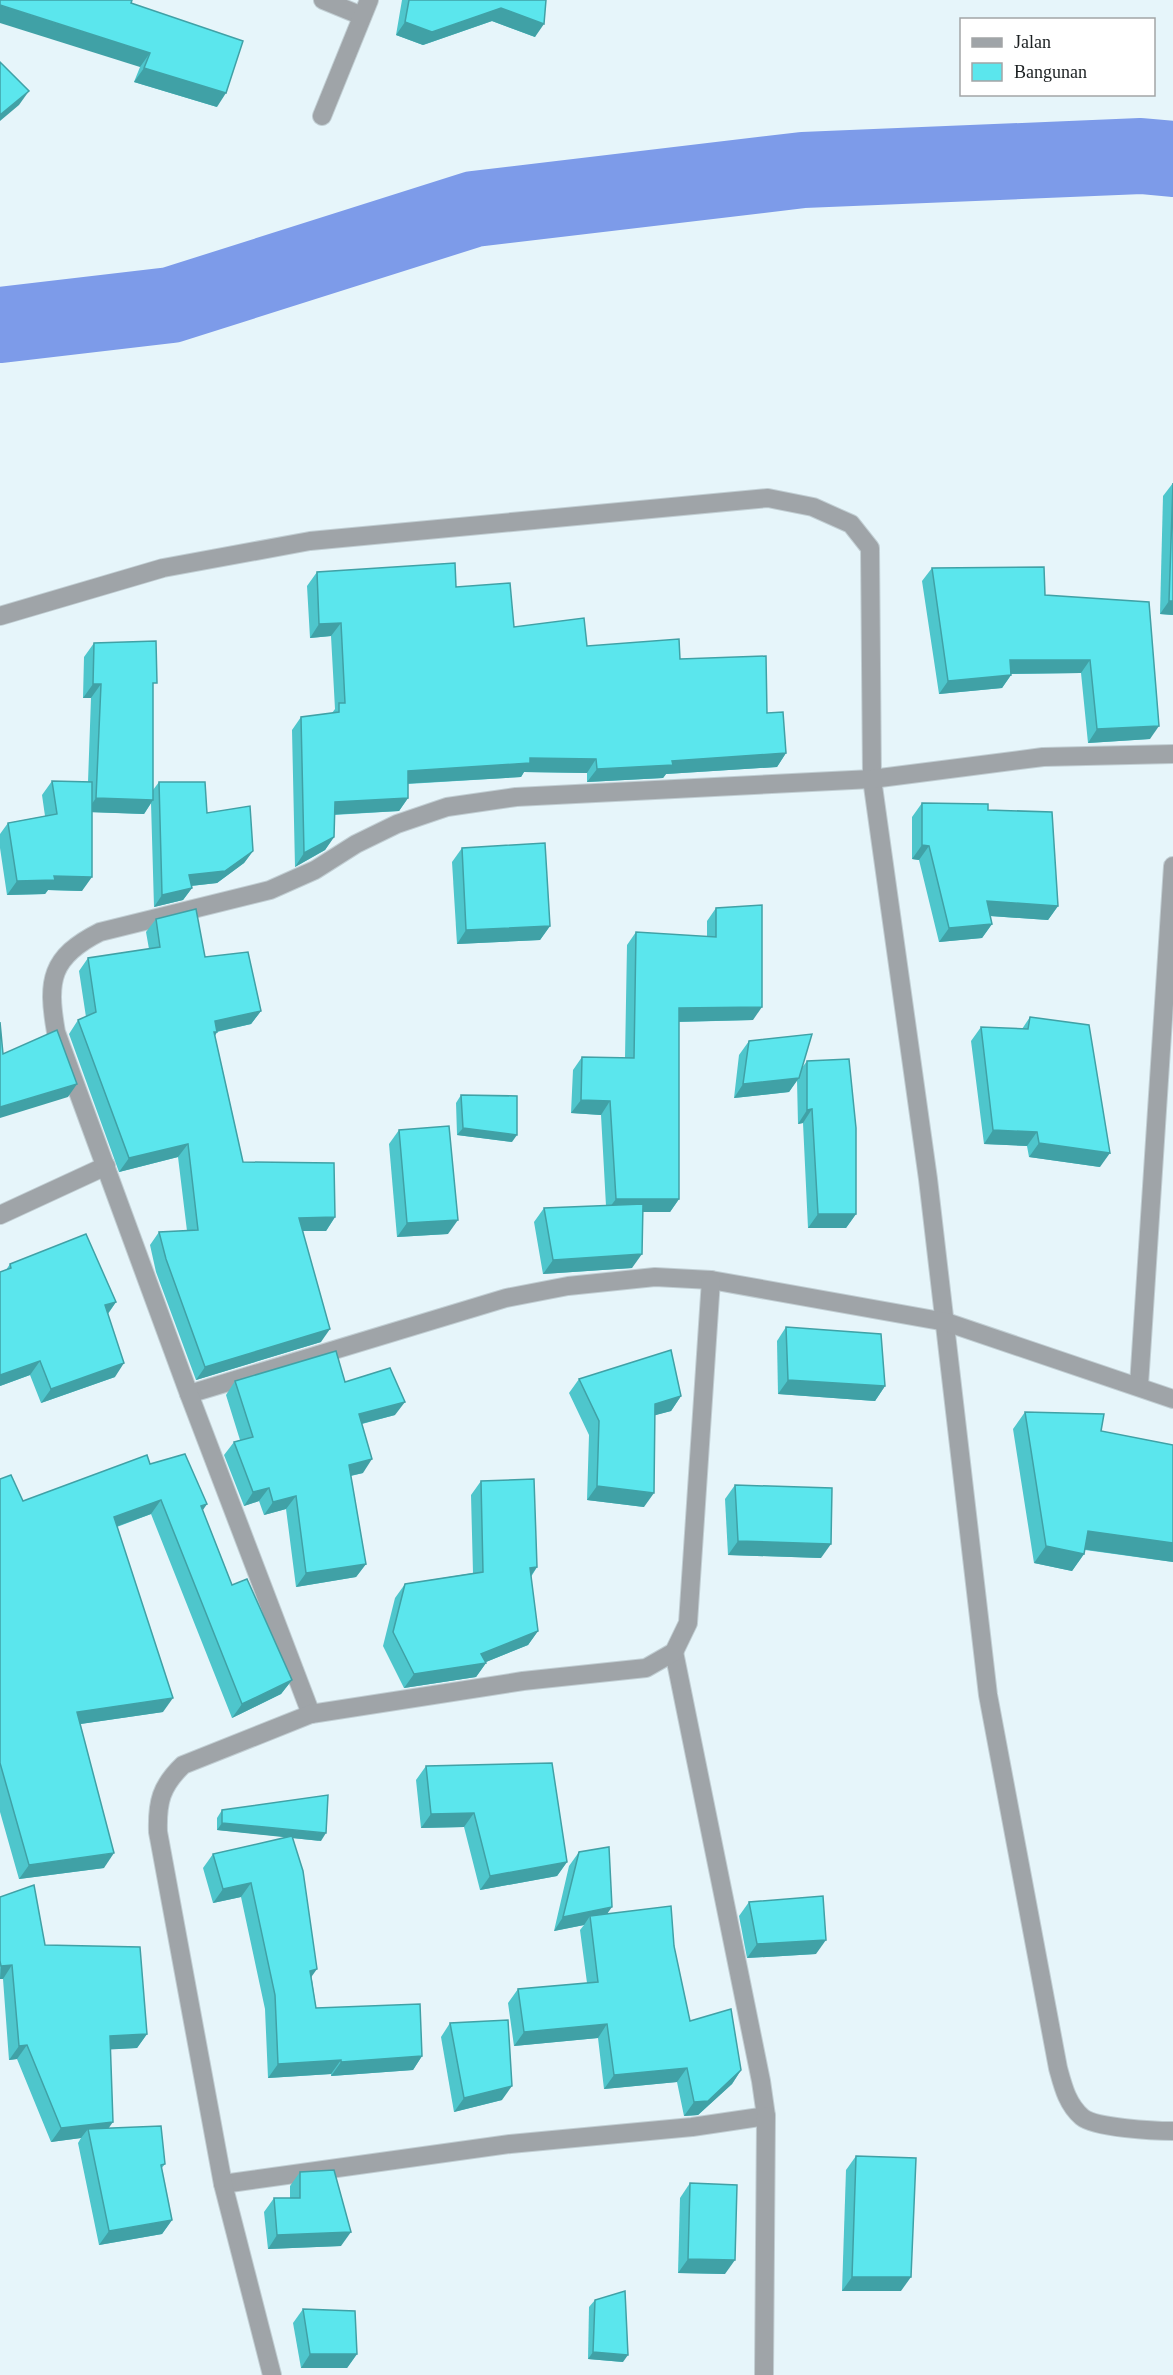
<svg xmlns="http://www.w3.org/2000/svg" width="1173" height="2375" viewBox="0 0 1173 2375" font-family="'Times New Roman',serif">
	<rect width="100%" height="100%" fill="#e6f5fa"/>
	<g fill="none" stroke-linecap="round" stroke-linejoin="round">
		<path stroke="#7d9be9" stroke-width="76" d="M0 325 171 305 474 209 803 170 1141 156 1173 159"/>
		<defs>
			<g id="street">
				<path d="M323 0 362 16"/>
				<path d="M322 116 369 0"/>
				<path d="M0 616 163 568 310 541 768 498 813 507 851 524 870 548 872 779 928 1179 988 1695 1058 2068C1063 2086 1067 2104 1082 2117 1095 2128 1155 2131 1173 2131"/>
				<path d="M0 1215 106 1166"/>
				<path d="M1139 1385 1173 866"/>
				<path d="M189 1394 506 1298 568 1286 655 1277 711 1280 946 1322 1173 1399"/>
				<path d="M311 1714 189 1394 56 1032C47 981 50 957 100 932L270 890 315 870 356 844 397 824 447 807 516 797 872 779 1043 757 1173 754"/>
				<path d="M223 2184 510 2144 692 2127 766 2116 761 2081 674 1652"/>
				<path d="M272 2375 223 2184 158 1832C157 1802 161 1786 183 1765L311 1714 523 1681 646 1668 674 1652 688 1623 711 1280"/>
				<path d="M764 2375 766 2116"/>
			</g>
		</defs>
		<use href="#street" stroke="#c1ced3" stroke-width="20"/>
		<use href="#street" stroke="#9fa4a8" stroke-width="18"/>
	</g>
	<g fill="#4ec6cc">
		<path d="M402 0H546L535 37 492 21 423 45 396 35Z"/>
		<path d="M131 3 217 107 134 82 140 67Z"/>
		<path d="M1173 483V615L1160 614 1163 496Z"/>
		<path d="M932 568 1045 595 1150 739 1088 743 1081 673 1011 674V675L1002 688 939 694 922 581Z"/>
		<path d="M317 572 456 587 514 627 587 646 680 659 767 713 786 753 777 767 666 774 663 778 587 782V773L524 772 521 777 408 784V798L399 811 334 815V837L325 850 295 867 292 730 301 717 332 713 335 709 331 636 310 638 307 586Z"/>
		<path d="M94 643 153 688V790L159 782 207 813 253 851 244 863 217 883 191 886 192 888 183 900 154 907 151 803 144 814 92 812 82 891 48 890 45 894 7 895 0 848V834L8 823 45 816 42 795 52 781 88 782 91 698H83L84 657Z"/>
		<path d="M922 803 988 810 1058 906 1048 920 990 916 992 924 982 938 939 942 919 860 912 859V817Z"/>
		<path d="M462 848 550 926 540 940 457 944 452 862Z"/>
		<path d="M716 908 753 1020 679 1022V1199L670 1212H643L632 1268 543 1274 534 1222 544 1208 606 1206 601 1115 571 1113 573 1070 582 1057 625 1058 627 945 636 932 707 937V921Z"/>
		<path d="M156 919 205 957 261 1011 251 1024 217 1032 215 1036 243 1162 335 1217 326 1231H303L321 1342 196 1380 156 1272 150 1245 159 1232 187 1231 178 1157 119 1172 69 1034 78 1020 86 1017 79 971 88 958 149 949 146 932Z"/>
		<path d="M1030 1017 1100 1167 1029 1157 1027 1146 984 1144 971 1041 981 1027 1022 1029Z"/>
		<path d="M749 1041 801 1069 807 1061 856 1214 846 1228H808L803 1123 798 1124 797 1080 789 1092 734 1098 739 1055Z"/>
		<path d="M461 1095 512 1142 457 1135 456 1103Z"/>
		<path d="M399 1130 448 1234 397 1237 389 1144Z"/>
		<path d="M10 1264 116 1302 108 1314 115 1377 41 1403 30 1375 0 1386V1272L6 1270Z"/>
		<path d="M786 1327 885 1386 875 1401 778 1394 777 1341Z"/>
		<path d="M579 1379 681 1396 671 1411 655 1415 644 1507 587 1500 589 1435 569 1393Z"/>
		<path d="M235 1381 345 1382 395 1415 362 1424 363 1473 351 1476 366 1564 356 1577 296 1587 286 1509 264 1515 259 1501 244 1506 224 1455 234 1442 240 1440 226 1395Z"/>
		<path d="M1025 1412 1101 1431 1173 1445V1562L1085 1550 1084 1554 1072 1571 1034 1563 1013 1429Z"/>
		<path d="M150 1464 203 1511 232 1585 292 1680 281 1694 232 1718 151 1514 117 1527 163 1712 80 1724 104 1868 19 1879 0 1812V1479L23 1501Z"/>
		<path d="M481 1481 537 1567 531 1577 538 1631 528 1645 486 1662V1663L476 1677 404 1688 383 1646 395 1598 405 1584 473 1573 471 1495Z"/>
		<path d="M735 1485 821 1558 728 1555 725 1499Z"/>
		<path d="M426 1766 567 1862 557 1876 480 1890 464 1827 421 1828 416 1780Z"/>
		<path d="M222 1810 321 1841 292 1838 316 2008 422 2056 413 2070 331 2076V2074L268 2078 265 2009 241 1897 213 1903 203 1868 213 1854 288 1837 217 1830V1818Z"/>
		<path d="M579 1852 607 1913 674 1946 690 2021 741 2070 732 2084 698 2115 684 2116 677 2082 604 2089 598 2038 514 2046 508 2003 518 1989 587 1983 580 1930 584 1925 554 1931 569 1866Z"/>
		<path d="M0 1897 45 1945 147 2034 137 2048 111 2049 108 2128 165 2164 161 2169 172 2220 162 2234 99 2245 78 2143 81 2138 51 2142 17 2059 9 2060 3 1979H0Z"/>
		<path d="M749 1902 816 1954 747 1958 739 1916Z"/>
		<path d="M450 2023 502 2100 454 2112 441 2037Z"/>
		<path d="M856 2156 901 2291H842L846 2170Z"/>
		<path d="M300 2172 341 2246 268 2249 264 2212 274 2198H290V2186Z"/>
		<path d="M690 2183 725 2274 678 2273 680 2198Z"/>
		<path d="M595 2300 623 2362 588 2359 589 2307Z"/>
		<path d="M303 2309 357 2354 347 2368H301L293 2323Z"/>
	</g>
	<g fill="#40a1a6">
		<path d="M0 5 150 53 140 67 0 23Z"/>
		<path d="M501 8 544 24 535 37 492 21 423 45 396 35 405 22Z"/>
		<path d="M144 68 226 93 217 107 134 82Z"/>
		<path d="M29 91 19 105 0 121V115Z"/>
		<path d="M1169 601H1173V615L1160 614Z"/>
		<path d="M341 623 331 636 310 638 319 624Z"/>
		<path d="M1010 660H1090L1081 673 1001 674Z"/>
		<path d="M1011 675 1002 688 939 694 948 681Z"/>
		<path d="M93 684H101L91 698H83Z"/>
		<path d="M1159 726 1150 739 1088 743 1097 729Z"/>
		<path d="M786 753 777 767 666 774 663 778 587 782 597 769 672 761Z"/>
		<path d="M530 758 596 759 587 773 524 772 521 777 399 784 408 771Z"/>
		<path d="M96 798 153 800 144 814 86 812Z"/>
		<path d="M408 798 399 811 325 815 335 802Z"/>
		<path d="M334 837 325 850 295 867 304 853Z"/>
		<path d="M922 845 929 846 919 860 912 859Z"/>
		<path d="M253 851 244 863 217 883 181 887 189 875Z"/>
		<path d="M54 876 92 877 82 891 48 890 45 894 7 895 17 881Z"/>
		<path d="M192 888 183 900 154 907 162 895Z"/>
		<path d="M987 901 1058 906 1048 920 977 915Z"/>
		<path d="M992 924 982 938 939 942 949 928Z"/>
		<path d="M550 926 540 940 457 944 466 930Z"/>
		<path d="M762 1007 753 1020 669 1022 679 1008Z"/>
		<path d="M261 1011 251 1024 215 1032H217L208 1046 215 1021Z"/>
		<path d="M799 1078 789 1092 734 1098 743 1084Z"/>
		<path d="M77 1084 68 1097 0 1118V1107Z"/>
		<path d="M581 1100 610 1101 601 1115 571 1113Z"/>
		<path d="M812 1109 803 1123 798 1124 807 1110Z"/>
		<path d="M463 1128 517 1135 512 1142 457 1135Z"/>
		<path d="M993 1130 1037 1132 1027 1146 984 1144Z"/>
		<path d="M1039 1143 1110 1153 1100 1167 1029 1157Z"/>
		<path d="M188 1144 178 1157 119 1172 129 1158Z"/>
		<path d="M616 1199H679L670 1212H606Z"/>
		<path d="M818 1214H856L846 1228H808Z"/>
		<path d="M335 1217 326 1231H290L299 1218Z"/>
		<path d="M458 1220 448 1234 397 1237 407 1223Z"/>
		<path d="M642 1254 632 1268 543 1274 553 1260Z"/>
		<path d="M116 1302 106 1316 105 1305Z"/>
		<path d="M330 1329 321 1342 196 1380 205 1367Z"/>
		<path d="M40 1361 30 1375 0 1386V1375Z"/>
		<path d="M124 1363 115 1377 41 1403 51 1389Z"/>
		<path d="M788 1380 885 1386 875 1401 778 1394Z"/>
		<path d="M681 1396 671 1411 645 1418 655 1404Z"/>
		<path d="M405 1402 395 1415 349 1427 359 1414Z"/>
		<path d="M372 1459 363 1473 340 1478 349 1465Z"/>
		<path d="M597 1486 654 1493 644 1507 587 1500Z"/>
		<path d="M269 1488 259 1501 244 1506 253 1492Z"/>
		<path d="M296 1496 286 1509 264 1515 273 1502Z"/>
		<path d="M161 1500 151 1514 104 1531 114 1517Z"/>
		<path d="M207 1504 197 1519 201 1506Z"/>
		<path d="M1088 1531 1173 1543V1562L1075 1548Z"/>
		<path d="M738 1541 831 1544 821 1558 728 1555Z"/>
		<path d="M1046 1546 1084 1554 1072 1571 1034 1563Z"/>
		<path d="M366 1564 356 1577 296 1587 306 1573Z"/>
		<path d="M537 1567 527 1581 530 1568Z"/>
		<path d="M538 1631 528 1645 481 1664 486 1663 476 1677 404 1688 414 1674 481 1654Z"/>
		<path d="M292 1680 281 1694 232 1718 242 1704Z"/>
		<path d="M173 1698 163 1712 67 1726 77 1712Z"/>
		<path d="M474 1813 464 1827 421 1828 431 1814Z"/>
		<path d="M222 1823 326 1833 321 1841 217 1830Z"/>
		<path d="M114 1853 104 1868 19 1879 29 1865Z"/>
		<path d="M567 1862 557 1876 480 1890 490 1876Z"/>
		<path d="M251 1883 241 1897 213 1903 223 1889Z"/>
		<path d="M612 1907 602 1921 590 1916 584 1925 554 1931 563 1917Z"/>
		<path d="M826 1940 816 1954 747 1958 757 1944Z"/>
		<path d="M12 1965 3 1979H0L1 1966Z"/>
		<path d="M317 1969 307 1983 310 1971Z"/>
		<path d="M607 2024 598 2038 514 2046 524 2032Z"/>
		<path d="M147 2034 137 2048 101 2050 110 2036Z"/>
		<path d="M27 2045 17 2059 9 2060 19 2046Z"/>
		<path d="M422 2056 413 2070 331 2076 341 2062Z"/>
		<path d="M341 2060 331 2074 268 2078 278 2064Z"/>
		<path d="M687 2068 677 2082 604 2089 614 2075Z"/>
		<path d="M741 2070 732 2084 698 2115 684 2116 694 2102Z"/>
		<path d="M512 2086 502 2100 454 2112 464 2098Z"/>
		<path d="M113 2122 103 2136 88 2129 81 2138 51 2142 61 2128Z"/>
		<path d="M172 2220 162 2234 99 2245 109 2231Z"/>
		<path d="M351 2232 341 2246 268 2249 277 2235Z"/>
		<path d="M688 2259 735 2260 725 2274 678 2273Z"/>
		<path d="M852 2277H911L901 2291H842Z"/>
		<path d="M593 2352 628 2355 623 2362 588 2359Z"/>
		<path d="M310 2354H357L347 2368H301Z"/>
	</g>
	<g fill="#5be6ed" stroke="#40a1a6" stroke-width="1.5">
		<path d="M0 0H132L131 3 243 41 226 93 144 68 150 53 0 5Z"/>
		<path d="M409 0H546L544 24 501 8 432 32 405 22Z"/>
		<path d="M0 62 29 91 0 115Z"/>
		<path d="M1173 483V601H1169Z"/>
		<path d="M455 563 456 587 510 583 514 627 584 618 587 646 679 639 680 659 766 656 767 713 783 712 786 753 672 761 673 765 597 769 596 759 530 758V763L408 771V798L335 802 334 837 304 853 301 717 339 712V703H345L341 623 319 624 317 572Z"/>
		<path d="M1044 567 1045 595 1149 602 1159 726 1097 729 1090 660H1010L1011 675 948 681 932 568Z"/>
		<path d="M156 641 157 683H153V800L96 798 101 684H93L94 643Z"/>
		<path d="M52 781 92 782V877L54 876 55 880 17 881 8 823 57 814Z"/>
		<path d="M159 782H205L207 813 250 806 253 851 225 871 189 875 192 888 162 895Z"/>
		<path d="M922 803 988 804V810L1052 812 1058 906 987 901 992 924 949 928 929 846 922 845Z"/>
		<path d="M545 843 550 926 466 930 462 848Z"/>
		<path d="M762 905V1007L679 1008V1199H616L610 1101 581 1100 582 1057 634 1058 636 932 716 937V908Z"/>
		<path d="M196 909 205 957 248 952 261 1011 215 1021 217 1032H214L243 1162 334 1163 335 1217 299 1218 330 1329 205 1367 166 1259 159 1232 198 1230 188 1144 129 1158 78 1020 96 1012 88 958 160 947 156 919Z"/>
		<path d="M1030 1017 1089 1025 1110 1153 1039 1143 1037 1132 993 1130 981 1027 1028 1029Z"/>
		<path d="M0 1022 3 1054 57 1030 77 1084 0 1107Z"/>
		<path d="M812 1034 799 1078 743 1084 749 1041Z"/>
		<path d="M849 1059 856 1128V1214H818L812 1109 807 1110V1061Z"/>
		<path d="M461 1095 517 1096V1135L463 1128Z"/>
		<path d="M449 1126 458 1220 407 1223 399 1130Z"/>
		<path d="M643 1204 642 1254 553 1260 544 1208Z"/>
		<path d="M86 1234 116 1302 105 1305 124 1363 51 1389 40 1361 0 1375V1272L11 1268 10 1264Z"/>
		<path d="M786 1327 881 1334 885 1386 788 1380Z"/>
		<path d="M671 1350 681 1396 655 1404 654 1493 597 1486 599 1421 579 1379Z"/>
		<path d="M336 1351 345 1382 390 1368 405 1402 359 1414 372 1459 349 1465 366 1564 306 1573 296 1496 273 1502 269 1488 253 1492 234 1442 253 1437 235 1381Z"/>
		<path d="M1025 1412 1104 1414 1101 1431 1173 1445V1543L1088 1531 1084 1554 1046 1546Z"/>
		<path d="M185 1454 207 1504 201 1506 232 1585 247 1579 292 1680 242 1704 161 1500 114 1517 173 1698 77 1712 114 1853 29 1865 0 1763V1479L11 1475 23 1501 147 1455 150 1464Z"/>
		<path d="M534 1479 537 1567 530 1568 538 1631 481 1654 486 1663 414 1674 393 1632 405 1584 483 1572 481 1481Z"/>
		<path d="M735 1485 832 1488 831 1544 738 1541Z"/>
		<path d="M552 1763 567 1862 490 1876 474 1813 431 1814 426 1766Z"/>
		<path d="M328 1795 326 1833 222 1823V1810Z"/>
		<path d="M292 1836 303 1871 317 1969 310 1971 316 2008 420 2004 422 2056 341 2062V2060L278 2064 275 1995 251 1883 223 1889 213 1854Z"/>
		<path d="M609 1847 612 1907 563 1917 579 1852Z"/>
		<path d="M34 1885 45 1945 140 1947 147 2034 110 2036 113 2122 61 2128 27 2045 19 2046 12 1965 1 1966 0 1961V1897Z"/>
		<path d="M823 1896 826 1940 757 1944 749 1902Z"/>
		<path d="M671 1906 674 1946 690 2021 731 2009 741 2070 708 2101 694 2102 687 2068 614 2075 607 2024 524 2032 518 1989 598 1982 590 1916Z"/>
		<path d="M508 2020 512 2086 464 2098 450 2023Z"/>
		<path d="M161 2126 165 2164 161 2165 172 2220 109 2231 88 2129Z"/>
		<path d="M856 2156 916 2158 911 2277H852Z"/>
		<path d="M334 2170 351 2232 277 2235 274 2198H300V2172Z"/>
		<path d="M690 2183 737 2185 735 2260 688 2259Z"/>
		<path d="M625 2291 628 2355 593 2352 595 2300Z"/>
		<path d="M303 2309 355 2311 357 2354H310Z"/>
	</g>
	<rect x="960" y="18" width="195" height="78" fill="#ffffff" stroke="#a3a5a6" stroke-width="1.5"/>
	<rect x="972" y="38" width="30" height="9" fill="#9fa4a8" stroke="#a3a5a6" stroke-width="1.5"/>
	<text x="1014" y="48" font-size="18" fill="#1a1f21">Jalan</text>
	<rect x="972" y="63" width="30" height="18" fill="#5be6ed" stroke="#a3a5a6" stroke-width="1.5"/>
	<text x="1014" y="78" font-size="18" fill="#1a1f21">Bangunan</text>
</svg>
